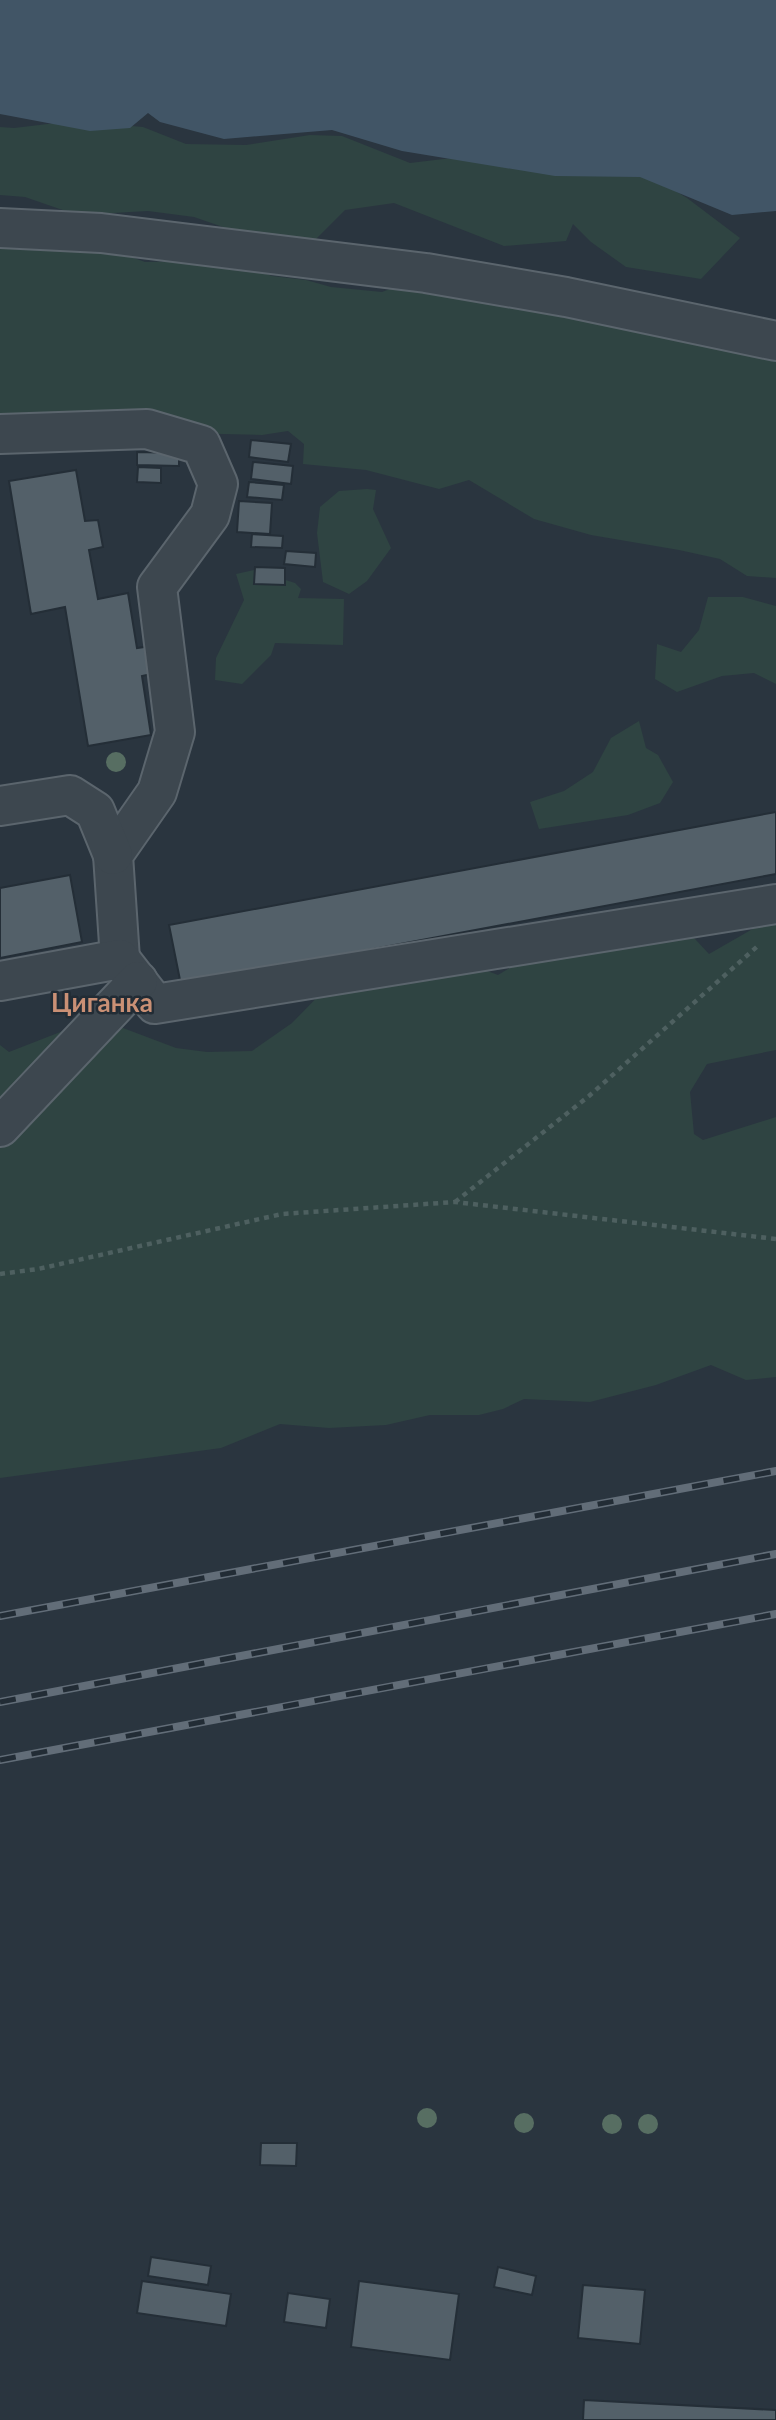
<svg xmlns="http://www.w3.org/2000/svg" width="776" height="2420" viewBox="0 0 776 2420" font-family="Lato,sans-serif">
	<rect width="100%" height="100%" fill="#2a353f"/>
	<g fill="#2f4442">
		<path d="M73 121 143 127 186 144 246 145 310 135 342 136 410 163 460 157 629 163 687 198 740 238 701 279 626 267 591 242 573 224 566 241 504 246 394 203 345 210 307 248 252 237 194 217 148 211 77 215 25 197 0 195V127L14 128Z"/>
		<path d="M0 244 46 250H112L145 262 231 260 272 276 306 280 331 287 382 292 416 279 776 353V578L747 576 720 559 679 550 591 535 534 519 469 480 439 489 366 470 303 464 304 444 288 431 262 435 0 429Z"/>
		<path d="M367 489 376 490 373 509 391 548 367 581 349 594 323 582 317 533 320 507 339 491Z"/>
		<path d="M254 570 295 583 301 589 298 598 344 599 343 645 275 643 271 655 242 684 215 680 216 658 244 600 236 574Z"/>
		<path d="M708 597H743L776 606V684L754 673 722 676 677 692 655 679 657 644 681 652 699 630Z"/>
		<path d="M639 721 646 748 658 755 673 782 660 803 628 815 539 829 530 802 564 791 593 772 611 738Z"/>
		<path d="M776 920V1050L707 1064 690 1092 694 1134 703 1140 776 1117V1377L746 1380 711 1365 656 1385 590 1402 524 1399 503 1409 479 1415H430L386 1425 329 1428 280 1424 221 1448 0 1478V1045L9 1052 68 1029 123 1028 176 1048 207 1052 252 1051 292 1023 338 976 469 964 498 975 523 960 682 925 709 954 763 923Z"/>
	</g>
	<path fill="#415566" d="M0 0H776V211L732 215 640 177 555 176 402 151 332 130 224 139 160 122 148 113 130 128 90 131 0 114Z"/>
	<g fill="#536069" stroke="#242e37" stroke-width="2">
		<path d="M251 440 291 444 288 462 249 457Z"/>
		<path d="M137 452 179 453V466L137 465Z"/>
		<path d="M253 462 293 466 291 484 251 479Z"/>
		<path d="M138 467 161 468V483L137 482Z"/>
		<path d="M76 470 85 521 98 520 103 547 89 550 98 599 128 593 137 648 151 646 156 673 142 676 151 735 88 746 65 607 31 614 9 481Z"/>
		<path d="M249 482 284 485 282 500 247 497Z"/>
		<path d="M239 501 272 503 270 534 237 532Z"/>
		<path d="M252 534 283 536 282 548 251 547Z"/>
		<path d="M286 551 316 553 315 567 284 564Z"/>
		<path d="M255 567 285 568V585L254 584Z"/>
		<path d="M776 812V874L181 985 169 925Z"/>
		<path d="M70 875 82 942 0 958V888Z"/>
		<path d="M261 2143H297L296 2166 260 2165Z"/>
		<path d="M151 2257 211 2266 208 2285 148 2276Z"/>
		<path d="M498 2267 536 2276 532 2295 494 2287Z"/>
		<path d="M142 2281 231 2294 226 2326 137 2313Z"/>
		<path d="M359 2281 459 2294 450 2360 351 2347Z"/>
		<path d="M583 2285 645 2290 640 2344 578 2338Z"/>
		<path d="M288 2293 330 2299 326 2328 284 2322Z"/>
		<path d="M584 2400 776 2410V2420H583Z"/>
	</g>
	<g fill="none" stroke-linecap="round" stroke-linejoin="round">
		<defs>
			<g id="minor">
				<path d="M0 228 101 233 426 273 566 297 776 341"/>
				<path d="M0 434 147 429 201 445 218 484 210 515 157 587 175 732 157 792 113 855 120 959"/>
				<path d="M0 806 70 795 95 811 113 855"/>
				<path d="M0 981 120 959 155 1004 776 904"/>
				<path d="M0 1127 138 981"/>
			</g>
		</defs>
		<use href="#minor" stroke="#5b656d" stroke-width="42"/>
		<g stroke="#4e6060" stroke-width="4.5" stroke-dasharray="5 5" stroke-linecap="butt">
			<path d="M455 1202 589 1096 760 944"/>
			<path d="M0 1274 38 1269 282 1214 455 1202 776 1239"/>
		</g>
		<use href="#minor" stroke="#3d474f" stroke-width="38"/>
		<defs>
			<g id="rail">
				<path d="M0 1616 776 1471"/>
				<path d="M0 1702 776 1554"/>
				<path d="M0 1760 776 1614"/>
			</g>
		</defs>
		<use href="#rail" stroke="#626d78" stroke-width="8"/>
		<use href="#rail" stroke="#222c35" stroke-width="5" stroke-dasharray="16" stroke-linecap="butt"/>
	</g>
	<g fill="#576e62">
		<circle cx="116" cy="762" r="10"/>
		<circle cx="427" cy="2118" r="10"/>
		<circle cx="524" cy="2123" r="10"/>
		<circle cx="612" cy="2124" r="10"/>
		<circle cx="648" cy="2124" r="10"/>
	</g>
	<g text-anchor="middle" stroke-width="5" stroke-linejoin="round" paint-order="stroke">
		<g font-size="26" font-weight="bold" fill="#ca9075" stroke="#222c35">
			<text x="102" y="1012">Циганка</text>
		</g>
	</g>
</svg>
